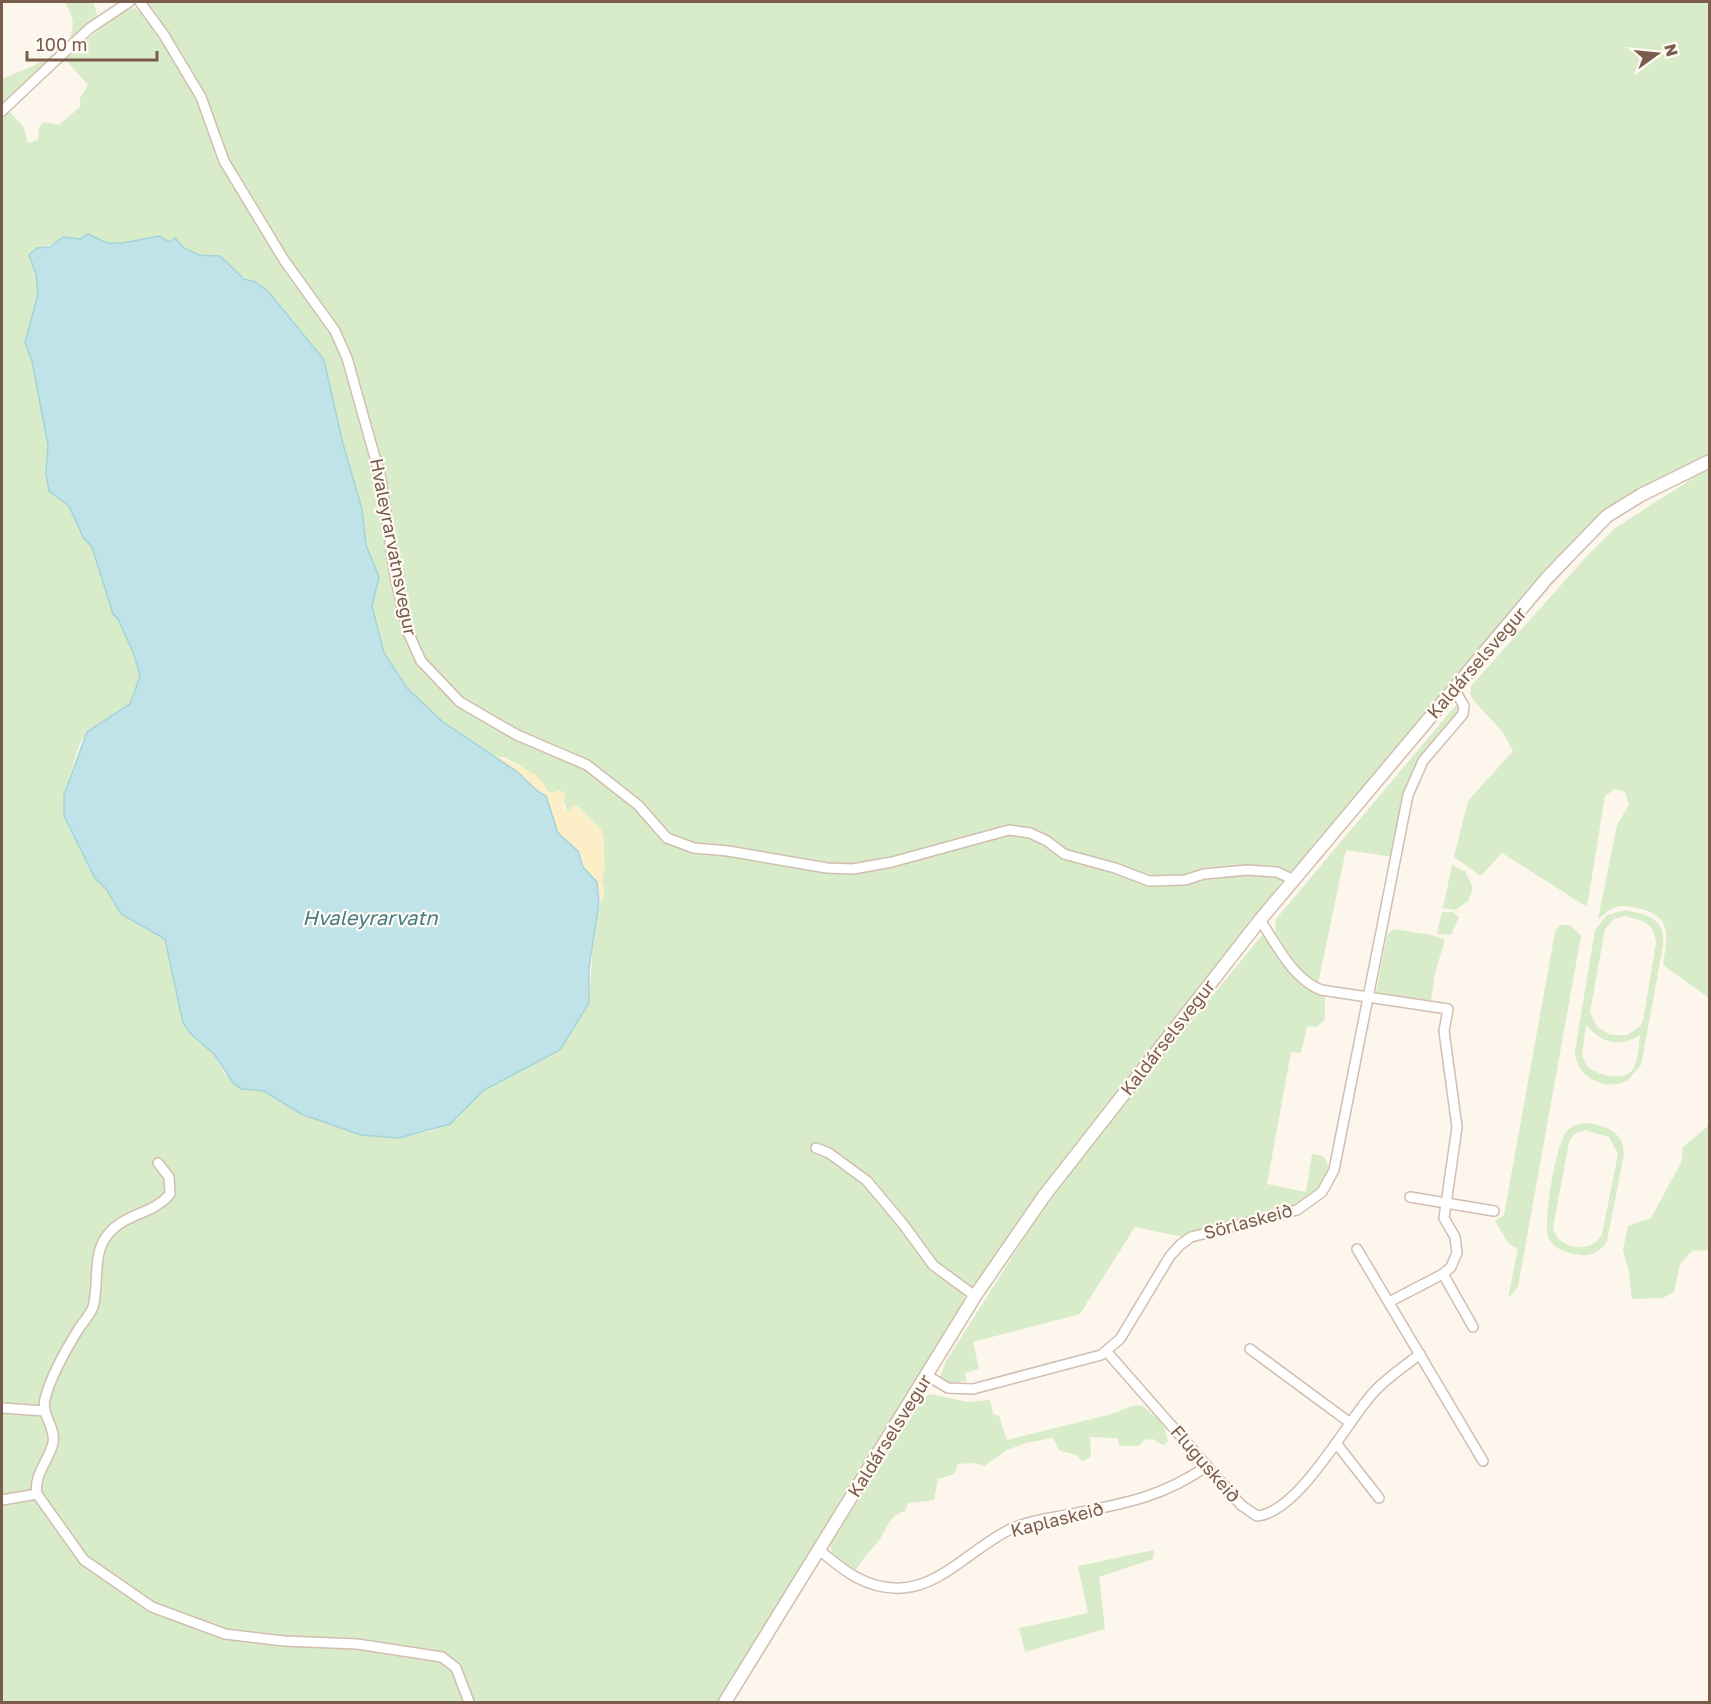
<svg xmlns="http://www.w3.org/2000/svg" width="1711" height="1704" viewBox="0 0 1711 1704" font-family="'Golos Text',sans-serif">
	<rect width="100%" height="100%" fill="#fdf6ec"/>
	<g fill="#d8ecc9" fill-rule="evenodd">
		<path d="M65 2H93L98 17 2 104 23 126 28 143 38 140 39 128 43 122 59 125 80 107V98L88 85 65 59 120 11 135 8 143 14 171 51 177 48 143 2H1709V456L1614 519 1593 538 1299 876 1279 883 1283 885 975 1290 965 1284 964 1314 721 1702H2V79C24 69 80 52 72 19 71 13 67 7 65 2ZM88 234 107 243H123L158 236 170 242 175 238C181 248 198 257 210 255L273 296 324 360 342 440 362 509 366 545 379 577 372 605 377 630 384 653 394 669 407 688 443 722 494 757H504L520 766 542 782 549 793 560 791 567 811H572V806H577L600 829 604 841 602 847 605 867 601 883 604 888 594 928 589 1003 560 1051 484 1090 469 1102 457 1119 431 1131 399 1138 361 1135 301 1114 264 1091 249 1090 224 1073 214 1054 191 1034 183 1023 165 938 121 914 107 889 95 878 65 820 64 795 80 743 90 729 107 721 130 704 140 675 133 652 118 619 113 614 92 547 83 537 69 506 49 491 46 473 48 445 32 361 25 343 38 294 36 274 29 255C41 248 52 246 63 237L80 239Z"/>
		<path d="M1709 468V998L1663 965C1667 938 1673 917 1641 909 1632 907 1622 904 1613 908 1608 910 1603 916 1598 919L1617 825 1629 805 1625 792 1615 789 1605 796 1587 907 1502 853 1481 876 1454 857 1468 801 1513 751 1502 731 1473 700 1470 694 1471 686 1585 558 1615 528Z"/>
		<path d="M1459 705 1462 714 1422 766 1393 857 1346 850 1318 984 1302 975 1275 932 1276 919 1455 706Z"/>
		<path d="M1452 865 1465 871 1473 888 1468 901 1455 910 1443 908Z"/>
		<path d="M1625 910C1648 915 1666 918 1663 946L1641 1065 1627 1081C1603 1091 1577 1078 1575 1051L1595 930 1607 915ZM1624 916C1641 920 1655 922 1656 943L1643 1021 1640 1026 1627 1035H1611L1597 1027 1590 1012 1605 929 1614 919ZM1586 1025C1601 1042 1618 1049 1640 1035 1639 1044 1639 1056 1635 1065 1628 1084 1600 1076 1588 1067L1582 1056Z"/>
		<path d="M1442 912H1452L1459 917 1451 935 1437 934Z"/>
		<path d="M1560 925H1570L1581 936 1518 1287 1508 1298 1518 1249 1509 1244 1495 1221 1504 1215 1555 932Z"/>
		<path d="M1394 929 1432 935 1445 940 1435 973 1431 1000 1425 1005 1380 997 1376 993 1387 935Z"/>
		<path d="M1262 935 1269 936C1285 961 1297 983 1325 997V1019L1317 1027 1307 1026 1301 1053 1291 1052 1267 1184 1306 1192 1312 1154 1323 1156C1338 1174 1318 1190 1304 1202L1192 1239 1135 1227 1080 1314 973 1342 979 1369 965 1373 967 1381 945 1383 939 1379 946 1361 1037 1218 1093 1142Z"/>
		<path d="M1588 1123C1607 1127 1623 1131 1624 1154L1607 1241C1601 1251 1592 1257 1580 1255 1568 1253 1556 1251 1549 1239 1542 1225 1556 1142 1567 1131 1572 1125 1580 1123 1588 1123ZM1585 1130 1609 1137 1618 1154 1602 1234C1592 1255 1557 1250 1553 1227L1569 1142 1574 1134Z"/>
		<path d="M1709 1125 1708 1250 1692 1251 1680 1264 1674 1292 1663 1298 1632 1299 1629 1272 1623 1250 1628 1226 1651 1218 1682 1161V1148Z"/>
		<path d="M930 1394 968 1402 990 1400 993 1414 999 1416 1007 1440 1112 1414 1135 1405 1143 1406C1158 1422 1162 1414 1168 1441L1163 1445 1153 1439 1144 1440 1139 1446H1120L1117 1438 1090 1437 1091 1457 1082 1461 1077 1455 1060 1451 1053 1438 1026 1443 1007 1450 984 1466 975 1463 958 1464 954 1474 938 1479 934 1500 908 1503 905 1511C889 1516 888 1526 880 1539 871 1552 860 1559 854 1575 841 1566 830 1560 831 1543L924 1397Z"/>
		<path d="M1154 1550 1153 1559 1099 1577 1105 1629 1025 1652 1019 1628 1088 1613 1078 1566Z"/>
	</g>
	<path fill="#fcefc7" d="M498 756 536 775 549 793 563 791 566 798 562 801 566 811H572L574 804 602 831 605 867 601 880 604 888 603 899 599 902 597 882 583 867 578 851 558 833 546 797 532 789 527 779 494 757Z"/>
	<path fill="#bfe3e8" stroke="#a5d3da" stroke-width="1.5" d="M88 234 107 243H123L159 236 170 242 175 238 184 248 199 255 220 256 244 279 255 282 268 291 324 360 342 440 362 509 366 545 379 577 372 606 384 653 407 688 443 722 516 771C528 780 532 790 546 796L558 833 578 851 583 867 597 882 599 902 589 968V1003L560 1050 484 1090 450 1124 399 1138 361 1135 301 1114 264 1091 242 1089 234 1084 214 1054 191 1034 183 1023 165 939 121 914 107 890 95 878 64 816V795L87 732 130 704 138 682 140 675 133 652 118 619 113 614 92 547 83 537 69 506 49 491 46 473 48 445 32 361 25 343 38 294 36 274 29 255 37 248 50 247 63 237 80 239Z"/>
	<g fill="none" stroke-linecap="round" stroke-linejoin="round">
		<defs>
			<g id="minor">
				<path d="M140 2 164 35 201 97 224 161 284 260 335 331 347 358 381 479 395 576 407 630 421 661 460 702 517 735 587 765 638 805 667 838 694 848 728 851 827 868 853 869 892 862 1009 830 1030 833 1047 841 1064 854 1115 868 1149 881 1185 880 1204 874 1247 870 1277 872 1294 880"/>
				<path d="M2 111 90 28 129 2"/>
				<path d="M1260 920C1277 945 1292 978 1321 990L1448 1009 1444 1031 1457 1127 1444 1218 1455 1237 1457 1253 1451 1267 1443 1274 1389 1302"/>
				<path d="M816 1148 829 1153 867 1181 903 1224 933 1265 975 1296"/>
				<path d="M1410 1197 1494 1211"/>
				<path d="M1357 1249 1483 1461"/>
				<path d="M1443 1274 1473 1327"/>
				<path d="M1250 1349 1349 1422"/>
				<path d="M1107 1352 1241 1505 1257 1516C1299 1512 1346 1423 1373 1393 1386 1378 1405 1366 1420 1354"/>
				<path d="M928 1376 948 1388 973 1389 1101 1355 1120 1339 1170 1256 1180 1245 1191 1237 1297 1210 1322 1192 1334 1170 1408 795 1423 761 1463 714 1464 706 1455 690"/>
				<path d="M2 1408 45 1411"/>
				<path d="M1336 1443 1379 1498"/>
				<path d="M37 1494C33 1476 49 1460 53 1443 56 1427 41 1415 45 1399 51 1375 65 1351 78 1330 83 1322 90 1315 93 1307 99 1286 93 1259 104 1240 120 1213 152 1216 170 1194L169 1177 158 1163"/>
				<path d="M2 1500 37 1494 84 1560 152 1607 225 1634 284 1641 357 1644 442 1657 456 1668 469 1702"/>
				<path d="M818 1549C843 1570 866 1590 902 1588 943 1586 976 1544 1013 1528 1031 1520 1052 1518 1071 1514 1123 1504 1163 1497 1207 1466"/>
			</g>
			<path id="tertiary" d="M725 1702 975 1296 1044 1196 1260 920 1547 578 1607 516 1641 495 1710 461"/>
		</defs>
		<use href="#minor" stroke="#d1beb0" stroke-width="12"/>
		<use href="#tertiary" stroke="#d1beb0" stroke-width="15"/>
		<use href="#minor" stroke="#fff" stroke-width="9"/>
		<use href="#tertiary" stroke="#fff" stroke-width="12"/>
	</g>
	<g text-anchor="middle" stroke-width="4.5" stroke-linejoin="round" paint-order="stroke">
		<g font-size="18" fill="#7a5c4d" stroke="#fffaf3">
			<text transform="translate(393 547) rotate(79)" y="6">Hvaleyrarvatnsvegur</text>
			<text transform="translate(1477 663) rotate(-49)" y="6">Kaldárselsvegur</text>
			<text transform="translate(1168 1038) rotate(-52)" y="6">Kaldárselsvegur</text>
			<text transform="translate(1248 1222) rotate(-15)" y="6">Sörlaskeið</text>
			<text transform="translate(890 1436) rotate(-58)" y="6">Kaldárselsvegur</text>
			<text transform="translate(1205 1464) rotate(49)" y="6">Fluguskeið</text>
			<text transform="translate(1057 1520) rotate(-14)" y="6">Kaplaskeið</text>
		</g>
		<g font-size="20" font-style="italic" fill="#437c86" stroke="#fffaf3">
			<text x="370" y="925">Hvaleyrarvatn</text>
		</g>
	</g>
	<rect width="1711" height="1704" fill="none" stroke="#7a5c4d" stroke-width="6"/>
	<g transform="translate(1657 54) rotate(75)" stroke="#fffaf3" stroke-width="4.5" paint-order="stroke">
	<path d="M0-4.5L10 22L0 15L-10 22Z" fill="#7a5c4d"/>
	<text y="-9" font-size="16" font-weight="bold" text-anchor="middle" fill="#7a5c4d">N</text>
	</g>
	<path d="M27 51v9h130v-9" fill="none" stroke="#7a5c4d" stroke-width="3"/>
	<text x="36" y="51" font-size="18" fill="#7a5c4d" stroke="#fffaf3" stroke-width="4.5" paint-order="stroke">100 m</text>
</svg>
